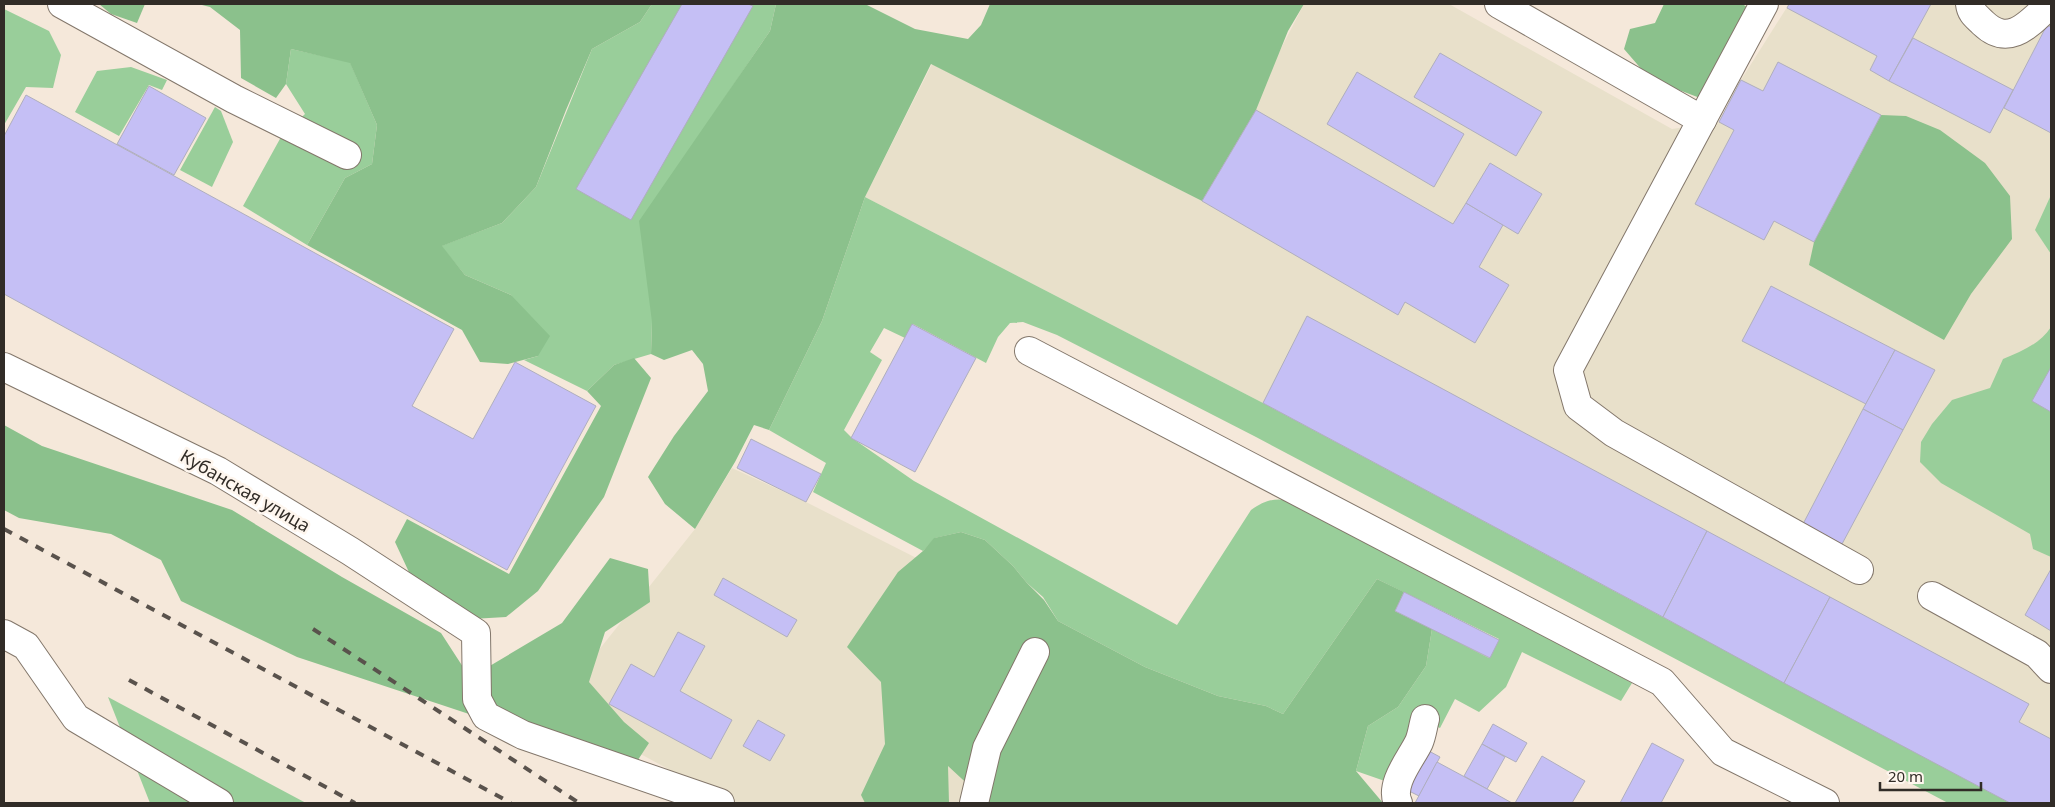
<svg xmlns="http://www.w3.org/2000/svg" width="2055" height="807" viewBox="0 0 2055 807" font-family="'Noto Sans',sans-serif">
	<rect width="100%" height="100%" fill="#f5e8da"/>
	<g fill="#e8e0ca">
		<path d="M1304 4H1449L1672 129 1719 122 1741 80 1789 4H2051V803H2010L1263 403 865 197 932 64 1202 201Z"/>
		<path d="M732 468 806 502 1267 736 1370 803H720L718 796 589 726 579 675 695 529Z"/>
	</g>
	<g fill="#99ce9a">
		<path d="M652 4H776L770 31 711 118 652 322 651 354 614 365 587 391 524 360 538 356 511 295 465 275 441 246 502 223 536 187 592 49 640 22Z"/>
		<path d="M4 9 49 31 61 55 53 88 26 87 4 125Z"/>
		<path d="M291 49 350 62 377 125 372 164 345 178 307 245 243 206 281 137 305 114 286 84Z"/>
		<path d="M131 67 167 80 162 90 149 85 119 136 75 112 97 71Z"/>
		<path d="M215 107 221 111 233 142 212 187 180 170Z"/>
		<path d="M2051 195V254L2035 230Z"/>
		<path d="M865 197 1263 403 2010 803H1948L1256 437 1057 335 1023 322 1010 323 998 337 986 363 913 324 905 338 884 328 870 352 882 360 844 430 852 438 914 481 1177 625 1251 510C1277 491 1292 501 1319 513L1632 683 1621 701 1522 652 1506 687 1479 712 1455 699 1440 728 1433 725 1402 787 1356 771 1368 726 1398 707 1426 666 1432 629 1489 658 1499 639 1377 579 1283 714 1266 706 1218 696 1145 667 1058 621 1043 597 1027 583 1013 566 985 540 961 532 935 538 923 551 813 492 826 463 769 430 822 321Z"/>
		<path d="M2051 327V557L2033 549 2030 534 1941 483 1920 462 1921 442 1932 424 1952 400 1990 388 2003 359C2022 351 2040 344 2051 327Z"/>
		<path d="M108 697 306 803H150Z"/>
	</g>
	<g fill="#8bc18c">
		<path d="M99 4H145L137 23 111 14Z"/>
		<path d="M198 4H652L640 22 592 49 566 110 536 187 502 223 442 246 465 275 511 295 550 336 538 356 508 364 480 362 462 330 307 245 345 178 372 164 377 125 350 63 291 49 286 84 276 98 241 78 240 30 210 7Z"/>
		<path d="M776 4H865L915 29 968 39 981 25 990 4H1304L1288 31 1256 110 1202 201 931 64 865 197 822 321 769 430 754 425 735 462 695 529 665 504 648 477 674 436 708 391 703 364 692 350 664 360 651 354 652 322 639 221 770 31Z"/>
		<path d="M1664 4H1742L1749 8 1700 98 1650 79 1624 49 1630 29 1655 23Z"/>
		<path d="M1881 115 1906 116 1940 130 1985 163 2010 196 2012 239 1971 294 1944 340 1809 265 1814 242Z"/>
		<path d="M634 358 651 378 604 497 538 591 506 617 472 619 414 583 395 542 407 519 509 574 601 406 587 391 614 365Z"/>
		<path d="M4 425 42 446 232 510 342 577 441 633 463 667 469 714 297 657 181 601 161 560 111 534 19 518 4 510Z"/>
		<path d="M961 532 985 540 1013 566 1027 583 1044 600 1058 621 1145 667 1218 696 1266 706 1283 714 1377 579 1404 592 1395 611 1432 629 1426 666 1398 707 1368 726 1356 771 1383 803H988L948 766 949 803H865L861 795 885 744 881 682 847 647 898 572 923 551 934 538Z"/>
		<path d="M610 558 648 569 650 602 605 632 589 682 624 722 649 743 634 766 492 715 484 701 488 667 562 623Z"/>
	</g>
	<g fill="#c5bff5" stroke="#afaebe">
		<path d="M682 4H748L753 6 631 220 576 189Z"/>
		<path d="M1789 4H1931L1889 81 1870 70 1877 56 1787 8Z"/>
		<path d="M2047 25 2051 27V133L2004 108Z"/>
		<path d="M1913 38 2013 90 1990 133 1889 81Z"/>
		<path d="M1440 53 1542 112 1516 156 1414 97Z"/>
		<path d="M1778 62 1881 115 1814 242 1774 221 1764 240 1695 204 1734 130 1719 122 1741 80 1763 91Z"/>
		<path d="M1357 72 1464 134 1434 187 1327 124Z"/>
		<path d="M149 86 206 118 174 175 117 144Z"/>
		<path d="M26 95 454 329 412 406 473 439 515 362 596 406 507 570 4 294V136Z"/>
		<path d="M1256 110 1453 224 1466 203 1503 225 1479 267 1509 285 1475 343 1405 302 1398 315 1202 201Z"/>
		<path d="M1490 163 1542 194 1518 234 1466 203Z"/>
		<path d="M1771 286 1895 350 1866 404 1742 341Z"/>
		<path d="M1307 316 1707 531 1663 617 1263 403Z"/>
		<path d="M912 324 976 358 915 472 851 438Z"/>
		<path d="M1895 350 1935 370 1903 430 1863 409Z"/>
		<path d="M2051 367V412L2032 401Z"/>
		<path d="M1863 409 1903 430 1842 544 1803 524Z"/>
		<path d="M751 439 821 474 806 502 737 468Z"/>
		<path d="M1707 531 1830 597 1784 683 1663 617Z"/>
		<path d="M2051 569V631L2025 615Z"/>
		<path d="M723 578 797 620 787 637 714 595Z"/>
		<path d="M1404 592 1499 640 1490 658 1395 611Z"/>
		<path d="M1830 597 2029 704 2019 722 2051 739V803H2010L1784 683Z"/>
		<path d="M678 632 705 646 680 691 732 720 711 759 609 704 631 664 654 677Z"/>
		<path d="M758 720 785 735 770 761 743 746Z"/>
		<path d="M1493 724 1527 743 1516 762 1482 744Z"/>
		<path d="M1652 743 1684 760 1661 803H1620Z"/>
		<path d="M1482 744 1505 757 1487 789 1464 776Z"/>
		<path d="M1427 750 1440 757 1419 796 1405 789Z"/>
		<path d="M1542 756 1585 781 1572 803H1515Z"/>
		<path d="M1437 762 1487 789 1512 803H1415Z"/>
	</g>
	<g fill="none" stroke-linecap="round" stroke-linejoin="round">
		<defs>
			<g id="minor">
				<path d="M62 4 234 99 347 155"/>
				<path d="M1499 4 1702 120"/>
				<path d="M1764 4 1568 370 1578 406 1614 433 1859 570"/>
				<path d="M1970 4C1971 13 1976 16 1983 23 2009 48 2029 24 2048 6H2051"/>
				<path d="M1029 351 1662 682 1723 752 1825 803"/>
				<path d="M4 367 218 471 350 551 476 633 477 699 486 716 523 735 720 803"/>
				<path d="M1932 596 2037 654 2051 669"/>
				<path d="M4 634 26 646 76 718 219 803"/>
				<path d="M974 803 987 748 1035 652"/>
				<path d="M1398 803C1389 784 1411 759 1419 742 1422 735 1423 726 1425 719"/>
			</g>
		</defs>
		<use href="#minor" stroke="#83776b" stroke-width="30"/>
		<use href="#minor" stroke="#fff" stroke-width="28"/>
		<g stroke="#59524c" stroke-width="4" stroke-dasharray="9 9" stroke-linecap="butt">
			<path d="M4 529 511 803"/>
			<path d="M313 629 579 803"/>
			<path d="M129 680 355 803"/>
		</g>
	</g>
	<g text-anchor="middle" stroke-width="5" stroke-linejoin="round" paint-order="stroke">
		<g font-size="18" fill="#312c27" stroke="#fef6ee">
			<text transform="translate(245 491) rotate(30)" y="6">Кубанская улица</text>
		</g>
	</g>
	<rect width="2055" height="807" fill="none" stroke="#312c27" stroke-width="10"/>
	<path d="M1880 782v8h101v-8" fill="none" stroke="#312c27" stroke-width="2.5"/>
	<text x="1888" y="782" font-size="15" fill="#312c27" stroke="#fef6ee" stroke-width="4" paint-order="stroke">20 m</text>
</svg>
